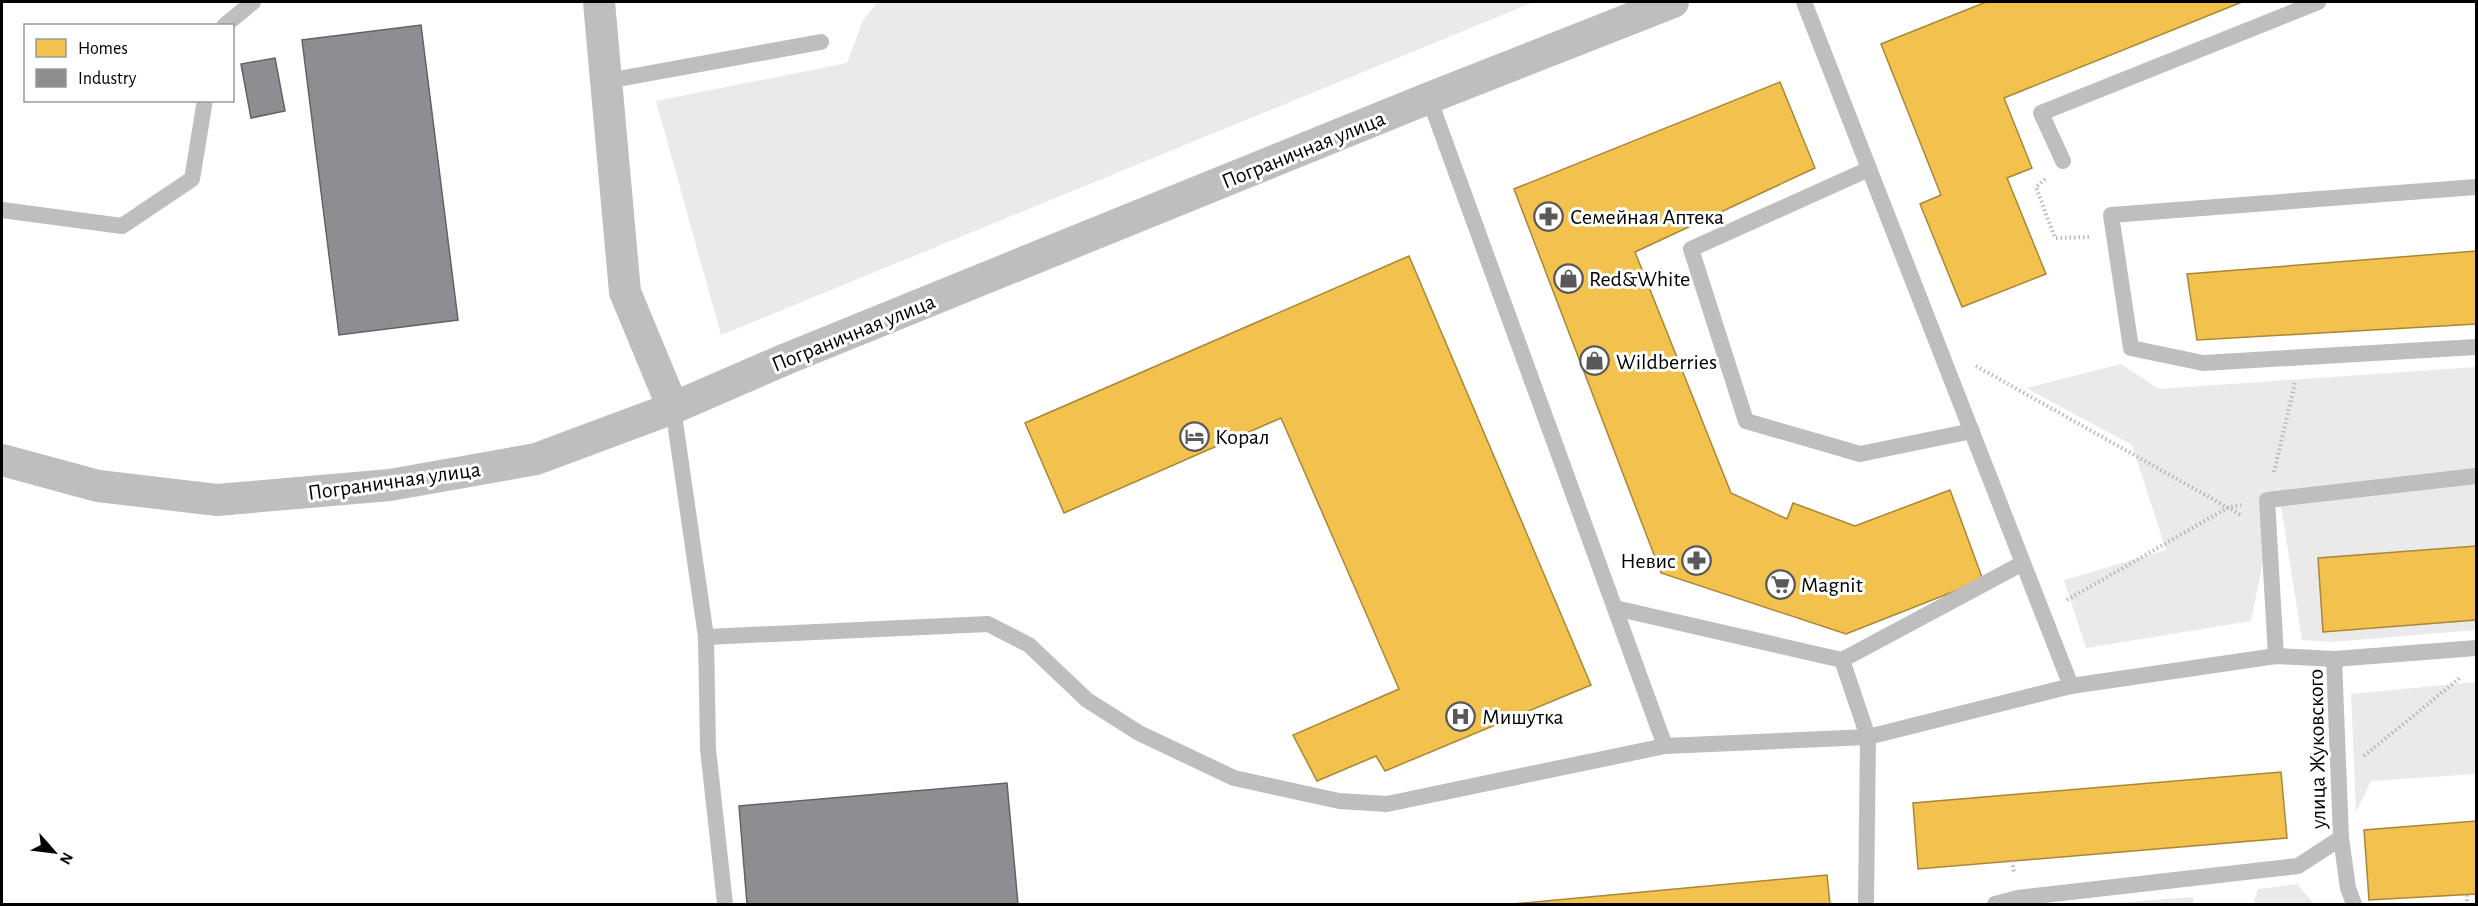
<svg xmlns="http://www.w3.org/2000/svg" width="2478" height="906" viewBox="0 0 2478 906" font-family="'Alegreya Sans',sans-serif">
	<rect width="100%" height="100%" fill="#fff"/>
	<g fill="#eaeaea">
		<path d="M878 2H1534L721 335 656 101 847 63 863 20Z"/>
		<path d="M2121 364 2159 389 2476 367V630L2332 642 2302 640 2278 487 2251 621 2086 648 2064 580 2166 550 2132 445 2026 388Z"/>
		<path d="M2476 682V774L2371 781 2356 812 2351 694Z"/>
		<path d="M2297 884 2314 904H2253L2258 889Z"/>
		<path d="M2193 897 2194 904H2101Z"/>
	</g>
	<g fill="#f2c14e" stroke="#a98737" stroke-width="1.5">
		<path d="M1986 2H2242L2004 98 2032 168 2007 178 2046 274 1962 307 1920 204 1941 195 1881 44Z"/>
		<path d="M1780 82 1815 168 1635 252 1731 493 1787 519 1793 503 1855 526 1950 490 1983 580 1846 634 1661 573 1514 189Z"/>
		<path d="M2476 251V324L2197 340 2187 274Z"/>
		<path d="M1409 256 1591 685 1385 771 1376 756 1317 781 1293 735 1399 689 1281 418 1064 513 1025 423Z"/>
		<path d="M2476 546V620L2323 632 2318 558Z"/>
		<path d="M2281 772 2287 838 1918 869 1913 803Z"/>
		<path d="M2476 821V894L2369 900 2364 830Z"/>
		<path d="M1827 875 1830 904H1512Z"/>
	</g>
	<g fill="#8d8d92" stroke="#636366" stroke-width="1.5">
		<path d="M421 25 458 320 339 335 302 40Z"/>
		<path d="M275 58 285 111 251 118 241 64Z"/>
		<path d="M1007 783 1018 904H747L739 806Z"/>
	</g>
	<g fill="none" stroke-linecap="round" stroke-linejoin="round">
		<g stroke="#b8b8b8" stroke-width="4" stroke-dasharray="1.5 3" stroke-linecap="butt">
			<path d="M2045 179 2036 187 2055 238 2089 237"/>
			<path d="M1976 366 2241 515"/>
			<path d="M2274 472 2295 383"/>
			<path d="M2067 600 2229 507 2241 505"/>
			<path d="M2364 756 2461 677"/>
			<path d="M2012 861 2014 872"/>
			<path d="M2467 895V904"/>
		</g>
		<g stroke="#bebebe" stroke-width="16">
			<path d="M1804 2 2071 686"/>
			<path d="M224 26 253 2"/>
			<path d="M607 81 821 42"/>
			<path d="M1429 98 1665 746"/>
			<path d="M2063 161 2041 113 2318 2"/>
			<path d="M1869 169 1691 249 1746 421 1860 454 1972 431"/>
			<path d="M2476 187 2111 215 2131 348 2203 363 2476 347"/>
			<path d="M2 210 122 226 192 179 205 100"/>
			<path d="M673 408 706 637 708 749 725 904"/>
			<path d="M1615 608 1842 660 2023 563"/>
			<path d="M706 637 988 624 1029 645 1087 700 1139 733 1234 778 1339 801 1387 804 1665 746 1868 737 2071 686 2276 656 2334 659 2476 648"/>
			<path d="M2276 656 2267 500 2476 476"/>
			<path d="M1842 660 1868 737 1866 904"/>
			<path d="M2341 838 2348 888 2354 904"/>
			<path d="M1995 904 2018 898 2298 866 2341 838 2334 659"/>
		</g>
		<g stroke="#bebebe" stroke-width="32">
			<path d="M599 2 625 292 673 408"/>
			<path d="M2 460 98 486 217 500 390 485 536 459 673 408 786 359 1429 98 1673 2"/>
		</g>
	</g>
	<defs>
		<symbol id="pharmacy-ring" viewBox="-11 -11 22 22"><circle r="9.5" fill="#fff" stroke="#595959" stroke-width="1.5"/><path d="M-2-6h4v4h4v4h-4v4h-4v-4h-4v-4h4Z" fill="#595959"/></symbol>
		<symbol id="shop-ring" viewBox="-11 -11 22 22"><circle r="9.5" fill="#fff" stroke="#595959" stroke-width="1.5"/><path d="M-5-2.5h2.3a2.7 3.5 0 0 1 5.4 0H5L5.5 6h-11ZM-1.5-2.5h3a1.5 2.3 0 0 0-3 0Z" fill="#595959"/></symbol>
		<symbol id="hotel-ring" viewBox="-11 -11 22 22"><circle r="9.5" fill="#fff" stroke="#595959" stroke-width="1.5"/><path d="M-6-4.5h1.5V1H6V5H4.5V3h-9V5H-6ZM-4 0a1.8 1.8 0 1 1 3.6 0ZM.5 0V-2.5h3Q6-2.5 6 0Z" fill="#595959"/></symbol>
		<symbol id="supermarket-ring" viewBox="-11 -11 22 22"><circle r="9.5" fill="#fff" stroke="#595959" stroke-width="1.5"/><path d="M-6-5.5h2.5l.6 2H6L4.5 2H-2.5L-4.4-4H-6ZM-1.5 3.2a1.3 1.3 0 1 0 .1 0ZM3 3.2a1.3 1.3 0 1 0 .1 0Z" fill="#595959"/></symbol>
		<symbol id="hospital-ring" viewBox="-11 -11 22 22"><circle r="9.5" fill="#fff" stroke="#595959" stroke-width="1.5"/><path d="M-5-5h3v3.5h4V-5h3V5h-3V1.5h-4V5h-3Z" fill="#595959"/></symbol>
	</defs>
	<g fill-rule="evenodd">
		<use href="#pharmacy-ring" x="1532" y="200" width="33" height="33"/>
		<use href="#shop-ring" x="1552" y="262" width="33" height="33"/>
		<use href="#shop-ring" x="1578" y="344" width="33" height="33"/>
		<use href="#hotel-ring" x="1178" y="420" width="33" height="33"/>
		<use href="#pharmacy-ring" x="1680" y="544" width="33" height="33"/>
		<use href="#supermarket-ring" x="1764" y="568" width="33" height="33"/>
		<use href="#hospital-ring" x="1444" y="700" width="33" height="33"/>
	</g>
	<g text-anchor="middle" stroke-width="6" stroke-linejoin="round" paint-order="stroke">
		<g font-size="22" fill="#000" stroke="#fff">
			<text transform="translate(1303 149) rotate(-22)" y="8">Пограничная улица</text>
			<text transform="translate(853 332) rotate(-22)" y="8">Пограничная улица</text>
			<text transform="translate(394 480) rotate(-8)" y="8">Пограничная улица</text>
			<text transform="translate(2316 749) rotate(-91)" y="8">улица Жуковского</text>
		</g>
		<g font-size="22" fill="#000" stroke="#fff" text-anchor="start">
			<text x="1570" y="224">Семейная Аптека</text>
			<text x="1589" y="286">Red&amp;White</text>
			<text x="1616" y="369">Wildberries</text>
			<text x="1215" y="444">Корал</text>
			<text x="1676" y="568" text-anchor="end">Невис</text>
			<text x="1801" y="592">Magnit</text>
			<text x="1482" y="724">Мишутка</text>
		</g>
	</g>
	<rect width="2478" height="906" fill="none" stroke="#000000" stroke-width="6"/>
	<rect x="24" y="24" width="210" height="78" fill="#ffffff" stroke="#999999" stroke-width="1.5"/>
	<rect x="36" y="39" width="30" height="18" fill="#f2c14e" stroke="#999999" stroke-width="1.5"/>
	<text x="78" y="54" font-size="18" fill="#000000">Homes</text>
	<rect x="36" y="69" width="30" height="18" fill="#8d8d92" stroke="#999999" stroke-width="1.5"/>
	<text x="78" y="84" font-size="18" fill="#000000">Industry</text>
	<g transform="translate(54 852) rotate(118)" stroke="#ffffff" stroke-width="4.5" paint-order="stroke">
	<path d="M0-4.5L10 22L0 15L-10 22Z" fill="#000000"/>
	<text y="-9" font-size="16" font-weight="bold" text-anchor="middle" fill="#000000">N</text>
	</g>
</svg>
